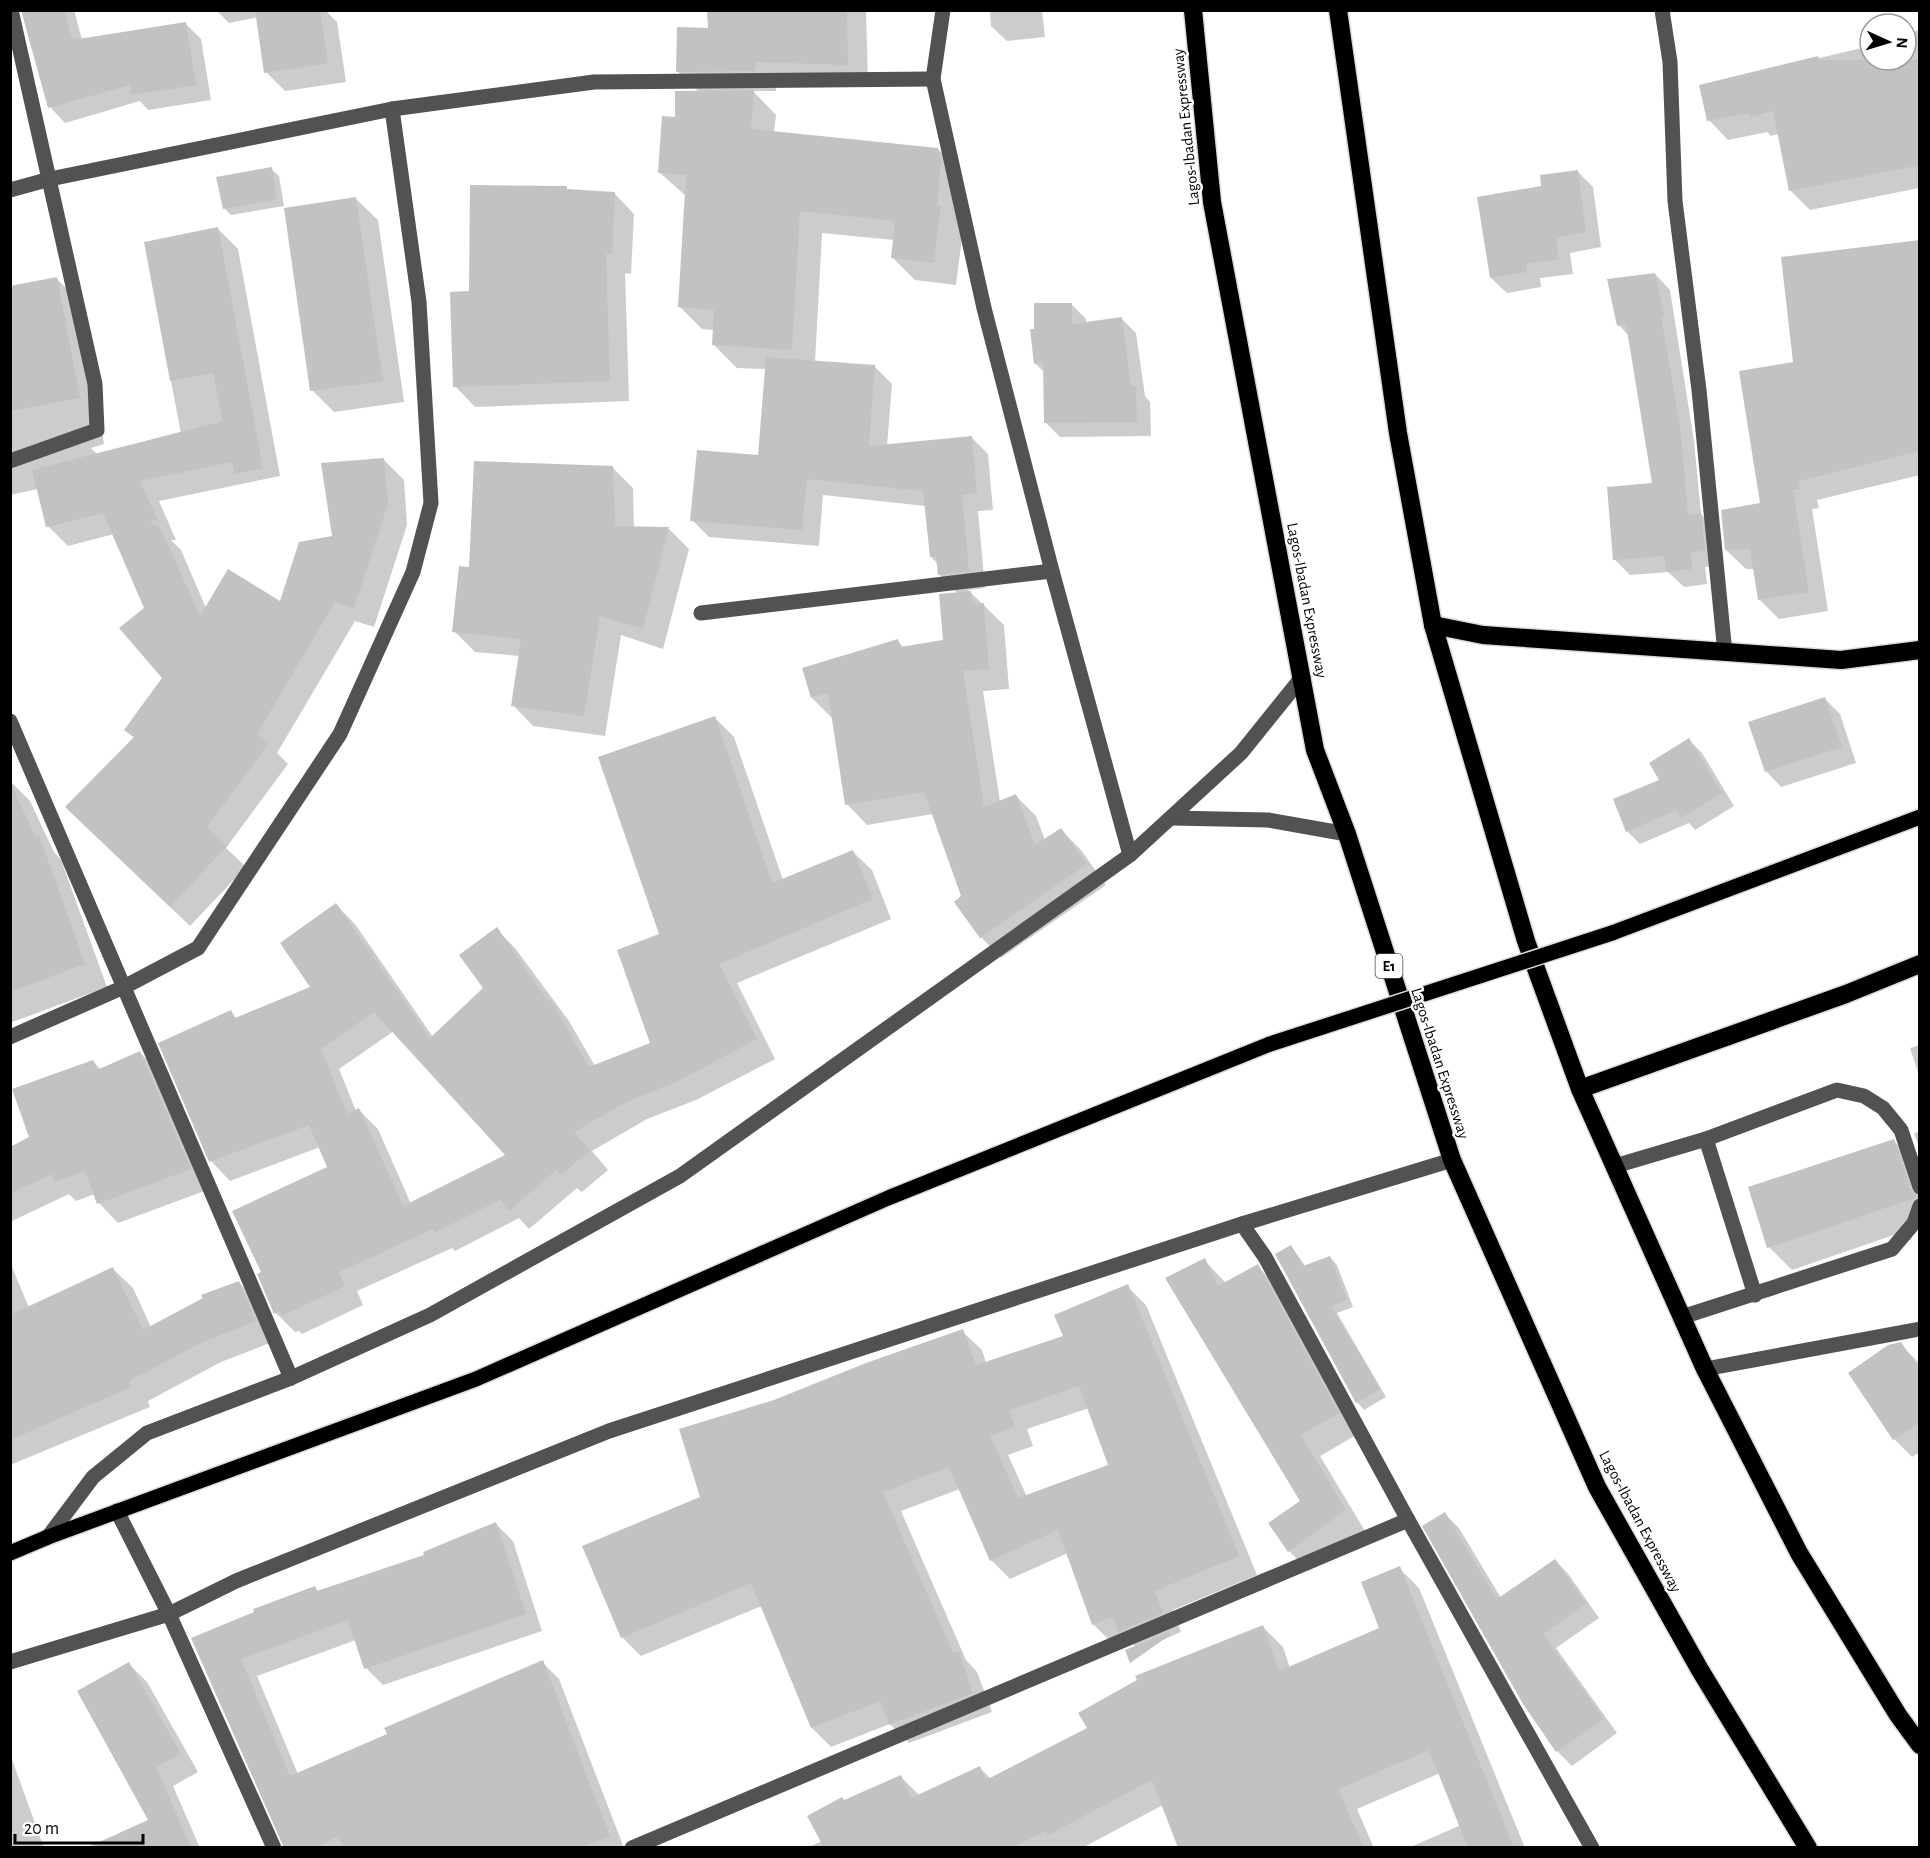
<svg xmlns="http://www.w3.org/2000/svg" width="1930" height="1858" viewBox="0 0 1930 1858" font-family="'Alegreya Sans',sans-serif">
	<rect width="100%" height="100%" fill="#fff"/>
	<g fill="#0003" fill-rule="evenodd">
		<path d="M23 10H74L82 40 186 24 201 39 211 100 148 110 140 101 65 123 50 107Z"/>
		<path d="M216 10H325L337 22 346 82 285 91 266 72 258 17 229 23Z"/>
		<path d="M709 10H866L868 85 776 82V91H753L776 115 774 133 938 149 961 172 963 230 956 285 915 280 892 257 894 240 822 233 815 362 875 367 892 384 887 446 971 437 988 454 993 510 978 511 985 588 968 590 1004 625 1009 689 983 691 1000 802 1016 796 1036 816 1045 840 1061 830 1081 850 1106 885 1001 958 981 937 933 814 867 825 847 804 832 718 812 698 898 641 904 648 944 642 958 594 939 574 938 564 931 557 926 506 823 495 819 546 709 537 692 520 759 457 766 369 737 368 714 345 715 330 702 329 680 307 686 196 660 173 676 118 699 92 677 71 709 30Z"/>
		<path d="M990 10H1042L1045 37 1007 41 991 26Z"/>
		<path d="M1920 30V196L1919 188 1810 210 1790 190 1779 134 1771 136 1767 132 1728 140 1709 120 1701 86 1870 46V60H1906V33Z"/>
		<path d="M271 169 279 176 284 206 231 215 224 208Z"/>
		<path d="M1578 172 1593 187 1601 247 1570 253 1573 274 1540 278 1541 287 1507 293 1491 278 1543 187Z"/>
		<path d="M566 188 569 191 614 193 634 214 631 274 625 273 629 401 475 407 455 386 470 293Z"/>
		<path d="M356 199 378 220 404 402 334 412 312 390Z"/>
		<path d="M218 229 238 249 280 476 159 501 176 540H171L181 550 206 608 281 604 333 537 384 460 404 480 407 525 374 627 355 621 277 753 288 764 226 848 246 867 190 926 87 827 134 738 126 730 164 678 146 608 114 534 68 546 48 526 38 489 10 495V287L57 279 77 299 104 444 91 448 98 455 181 434 145 243Z"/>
		<path d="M1920 242V475L1817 500 1819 508 1812 509 1828 611 1779 619 1759 599 1754 569H1746L1726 550 1762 504 1795 363Z"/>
		<path d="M1655 274 1670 290 1694 441 1701 514 1716 530 1720 566 1705 567 1707 584 1684 587 1668 572 1630 575 1614 559 1654 484 1629 336 1619 325Z"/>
		<path d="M1071 304 1086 319V323L1122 319 1136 333 1145 396 1150 402 1151 436 1060 437 1045 422V373L1035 363 1036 330Z"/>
		<path d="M612 467 633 488 634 528 669 529 689 549 663 649 621 635 605 736 533 726 513 705 520 656 475 652 454 631 471 568Z"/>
		<path d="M1825 699 1840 714 1856 763 1781 787 1766 771Z"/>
		<path d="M715 718 734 737 783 880 852 851 872 870 891 919 737 983 775 1059 696 1100 647 1119 592 1151 608 1170 582 1192 577 1188 529 1229 519 1218 455 1251 452 1248 357 1291 363 1305 302 1334 299 1331 295 1332 276 1313 263 1273 329 1168 320 1147 230 1181 211 1161 231 1012 237 1019 312 988 336 905 355 924 433 1037 485 988 496 929 515 948 569 1021 595 1066 652 1043 661 935ZM394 1031 507 1155 411 1204 378 1129 359 1110 356 1111 339 1069Z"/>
		<path d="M1689 740 1702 753 1734 806 1695 830 1689 823 1640 844 1627 831Z"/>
		<path d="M10 781 30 801 54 852 61 860 107 987 10 1023Z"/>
		<path d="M1920 1045V1078L1910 1048Z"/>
		<path d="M140 1053 160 1072 210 1189 118 1223 99 1203 95 1194 76 1201 69 1194 10 1222V1149L31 1138 93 1061 101 1070Z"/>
		<path d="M1920 1132V1150L1914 1133Z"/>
		<path d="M1893 1140 1916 1163 1920 1173V1226L1792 1270 1769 1247Z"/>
		<path d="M1291 1246 1306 1267 1330 1257 1337 1265 1353 1307 1337 1313 1386 1397 1364 1410 1357 1402Z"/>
		<path d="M1204 1260 1226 1283 1257 1266 1277 1286 1358 1434 1320 1456 1365 1531 1309 1571 1289 1551 1302 1501Z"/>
		<path d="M10 1262 29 1308 113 1269 133 1288 151 1327 238 1282 258 1302 275 1341 221 1362 148 1401 150 1407 10 1465Z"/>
		<path d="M1127 1286 1146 1305 1257 1575 1173 1610 1181 1632 1139 1650 1127 1638 1112 1643 1093 1624 1068 1553 1010 1579 991 1560 960 1489 901 1511 966 1660 977 1672 992 1712 909 1743 890 1724 831 1747 812 1728 764 1605 641 1656 622 1637 701 1498 774 1401 962 1331 982 1350 986 1363 1065 1337ZM1089 1408 1110 1465 1027 1497 1008 1455 1033 1446 1027 1429Z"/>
		<path d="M1900 1344 1920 1364V1452L1912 1457 1894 1439 1850 1373Z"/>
		<path d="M1445 1514 1459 1528 1501 1598 1555 1560 1569 1575 1599 1618 1556 1648 1617 1733 1572 1766 1557 1751 1524 1704Z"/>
		<path d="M496 1524 513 1541 542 1631 383 1685 366 1668 356 1640 257 1676 298 1774 389 1735 542 1662 559 1679 624 1848H285L193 1639 315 1588 319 1592 426 1556Z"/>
		<path d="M1399 1568 1419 1588 1525 1848H1408L1461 1825 1440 1773 1357 1809 1374 1848H1180L1163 1805 1082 1848H807L822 1841 845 1801 901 1777 920 1796 980 1768 991 1779 1089 1729 1263 1627 1283 1647 1290 1668 1381 1629Z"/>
		<path d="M129 1664 147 1682 198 1772 173 1786 200 1848H111L150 1821Z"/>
		<path d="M10 1754 44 1848H10Z"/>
	</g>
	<g fill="#c2c2c2" fill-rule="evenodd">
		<path d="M21 10H64L72 40 186 22 196 85 131 95 130 85 48 108Z"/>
		<path d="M255 10H320L328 63 264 73Z"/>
		<path d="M707 10H847L848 65 756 62 755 71 676 72 677 27 708 28Z"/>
		<path d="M1818 56 1819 60H1920V165L1789 191 1773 111 1750 117 1749 113 1707 121 1699 85Z"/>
		<path d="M754 90 751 129 938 148 941 162 937 206H941L934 263 891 258 895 221 800 211 792 350 712 345 714 310 678 307 686 175 658 173 662 116 675 117V91Z"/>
		<path d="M272 167 277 199 223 209 216 177Z"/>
		<path d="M1578 170 1586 232 1556 238 1559 259 1526 264 1527 272 1490 278 1477 197 1541 186 1540 175Z"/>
		<path d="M470 185 567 186V189L615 192 612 254H606L610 381 453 387 450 292 469 291Z"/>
		<path d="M356 197 383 381 310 391 284 208Z"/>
		<path d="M218 227 263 468 235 474 232 462 140 481 158 520 149 521 161 529 200 616 228 569 280 601 299 542 332 536 321 463 384 458 388 504 354 608 335 602 257 734 269 743 207 827 227 846 170 907 65 807 134 737 124 730 162 678 119 628 144 608 103 513 46 527 32 470 223 421 213 373 170 381 144 242Z"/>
		<path d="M1920 240V451L1799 481 1800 489 1793 490 1809 592 1758 600 1750 549 1725 550 1721 510 1760 503 1739 371 1793 362 1781 257Z"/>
		<path d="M1655 273 1664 316 1661 317 1680 425 1688 515 1701 513 1705 551 1691 552 1692 569 1667 572 1664 556 1613 560 1607 487 1652 483 1626 324 1617 326 1607 279Z"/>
		<path d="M57 277 80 398 10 411V286Z"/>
		<path d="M1034 303H1072V324L1122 317 1131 386H1136L1137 422 1044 423 1043 362 1034 364 1030 329H1034Z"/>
		<path d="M766 357 875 365 869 446 972 436 977 493 962 495 969 571 938 575 936 557H930L923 491 807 479 802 530 690 521 697 450 758 455Z"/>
		<path d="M474 461 613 466 615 526 669 527 643 629 600 616 584 716 511 706 521 639 452 632 459 566 469 567Z"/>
		<path d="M971 591 972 604 984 603 989 669 963 671 984 807 1016 794 1035 845 1061 828 1087 864 980 938 954 902 961 896 924 792 845 805 828 693 811 698 802 668 898 639 900 647 943 640 939 594Z"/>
		<path d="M1825 697 1842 747 1765 772 1748 722Z"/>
		<path d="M715 716 772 883 853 850 873 899 719 964 757 1039 676 1082 628 1101 574 1132 590 1150 561 1175 557 1169 509 1211 500 1200 434 1233 433 1229 339 1272 345 1286 282 1316 280 1312 274 1314 257 1274 261 1272 232 1211 327 1167 309 1125 209 1162 158 1043 231 1010 235 1018 310 987 280 943 336 903 430 1038 483 988 459 955 497 927 548 1001 551 1000 589 1067 650 1043 617 950 659 934 598 757ZM374 1012 505 1155 403 1206 359 1108 347 1114 321 1049Z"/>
		<path d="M1689 738 1722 793 1681 818 1677 810 1626 832 1613 799 1659 780 1649 763Z"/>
		<path d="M10 782 36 838 39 835 85 964 10 992Z"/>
		<path d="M140 1051 191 1169 97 1204 85 1171 55 1182 52 1174 10 1193V1147L29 1137 12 1089 93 1060 97 1070Z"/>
		<path d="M1894 1139 1911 1190 1918 1197 1767 1248 1748 1187Z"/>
		<path d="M1291 1245 1303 1266 1330 1256 1347 1300 1331 1306 1380 1389 1356 1403 1275 1254Z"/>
		<path d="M1205 1258 1218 1286 1258 1264 1339 1413 1301 1435 1346 1510 1288 1552 1268 1523 1300 1501 1165 1278Z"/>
		<path d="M113 1267 143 1330 203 1298 201 1295 239 1281 256 1321 201 1343 129 1381 131 1387 10 1440V1315Z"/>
		<path d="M1128 1284 1239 1556 1155 1591 1163 1613 1118 1632 1113 1617 1092 1625 1058 1530 990 1561 949 1467 883 1492 953 1653 959 1651 973 1693 889 1725 880 1701 811 1728 751 1583 621 1638 582 1546 700 1497 679 1429 774 1400 866 1363 963 1329 976 1365 1063 1336 1054 1315ZM1079 1386 1108 1465 1018 1498 990 1436 1015 1427 1009 1410Z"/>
		<path d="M1901 1342 1920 1370V1422L1893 1440 1848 1373 1888 1345Z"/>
		<path d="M1445 1512 1497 1599 1555 1559 1586 1604 1543 1634 1604 1719 1556 1752 1523 1704 1422 1526Z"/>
		<path d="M496 1522 526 1614 364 1669 348 1620 241 1659 290 1776 387 1734 384 1728 543 1660 610 1837 577 1848H344L339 1836 313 1848H284L191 1638 254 1612 253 1609 315 1586 317 1591 424 1555 423 1552Z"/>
		<path d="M1400 1566 1514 1848H1468L1429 1750 1338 1789 1364 1848H1178L1152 1780 1048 1835 1046 1831 1011 1848H824L807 1816 842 1797 844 1800 901 1775 911 1798 980 1766 986 1780 1087 1728 1078 1713 1137 1680 1135 1676 1263 1625 1279 1671 1379 1628 1361 1582Z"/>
		<path d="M1169 1632 1170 1635 1130 1663 1125 1650Z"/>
		<path d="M129 1662 181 1754 156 1767 191 1848H86L148 1820 77 1691Z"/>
	</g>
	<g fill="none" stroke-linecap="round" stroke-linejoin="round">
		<defs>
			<g id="major">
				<path d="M1612 933 1920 817"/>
				<path d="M10 1553 48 1537 476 1379 888 1198 1270 1044"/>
			</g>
			<g id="highway">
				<path d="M1193 10 1212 202 1315 750 1347 834 1452 1160 1597 1487 1700 1670 1808 1848"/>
				<path d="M1338 10 1398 433 1433 625 1526 941 1580 1089 1705 1369 1799 1553 1898 1715 1920 1745"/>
				<path d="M1433 625 1483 635 1841 660 1920 650"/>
				<path d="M1580 1089 1846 994 1920 964"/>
			</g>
		</defs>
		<use href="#major" stroke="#dbdbdb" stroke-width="18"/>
		<use href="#highway" stroke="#dbdbdb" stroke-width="21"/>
		<g stroke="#525252" stroke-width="15">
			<path d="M943 10 933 79 984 308 1052 571 1130 855"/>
			<path d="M1662 10 1670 62 1675 201 1699 390 1725 653"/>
			<path d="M10 190 50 179 392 109 594 82 933 79"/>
			<path d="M10 461 97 430 95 384 11 10"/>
			<path d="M701 613 1052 571"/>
			<path d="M10 721 291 1378"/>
			<path d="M1172 818 1268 820 1347 834"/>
			<path d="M10 1037 124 987 198 948 340 734 413 572 431 503 419 302 392 109"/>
			<path d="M1706 1139 1755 1295"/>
			<path d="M1615 1166 1706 1139 1837 1090 1864 1096 1883 1108 1901 1130 1920 1187"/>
			<path d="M1242 1224 1265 1257 1408 1520 1592 1848"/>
			<path d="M1682 1317 1892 1249 1914 1223 1920 1206"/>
			<path d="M1705 1369 1920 1329"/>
			<path d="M117 1511 169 1614 274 1848"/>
			<path d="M48 1537 93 1477 147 1433 291 1378 430 1315 680 1176 1130 855 1241 753 1303 676"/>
			<path d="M10 1662 169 1614 236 1581 609 1431 1242 1224 1452 1160"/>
			<path d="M632 1848 1408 1520"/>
		</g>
		<use href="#major" stroke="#000" stroke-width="15"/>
		<use href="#highway" stroke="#000" stroke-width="18"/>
		<defs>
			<path id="major-bridge" d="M1270 1044 1612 933"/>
		</defs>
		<use href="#major-bridge" stroke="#dbdbdb" stroke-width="18" stroke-linecap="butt"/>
		<use href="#major-bridge" stroke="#000" stroke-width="15"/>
	</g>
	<g text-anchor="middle" stroke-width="5" stroke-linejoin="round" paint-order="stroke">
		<rect fill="#fff" stroke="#4c4c4c" stroke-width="1.5" x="1375.5" y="954" width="27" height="24" rx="4.5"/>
		<g font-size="15" font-weight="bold" fill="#000">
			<text x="1389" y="971">E1</text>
		</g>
		<g font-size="16" fill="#000" stroke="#fff">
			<text transform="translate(1185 127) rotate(-96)" y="6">Lagos-Ibadan Expressway</text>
			<text transform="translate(1308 600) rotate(79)" y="6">Lagos-Ibadan Expressway</text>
			<text transform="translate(1441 1063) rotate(72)" y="6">Lagos-Ibadan Expressway</text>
			<text transform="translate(1641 1521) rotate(62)" y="6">Lagos-Ibadan Expressway</text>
		</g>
	</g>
	<rect width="1930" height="1858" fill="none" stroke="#000000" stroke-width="24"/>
	<g transform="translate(1888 42) rotate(94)"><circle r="28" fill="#ffffff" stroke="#999999" stroke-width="1.5"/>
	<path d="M0-4.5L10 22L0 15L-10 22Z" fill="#000000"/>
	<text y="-9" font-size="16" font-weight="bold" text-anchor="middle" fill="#000000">N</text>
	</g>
	<path d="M15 1834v9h128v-9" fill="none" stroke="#000000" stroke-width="3"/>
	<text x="24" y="1834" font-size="18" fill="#000000" stroke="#ffffff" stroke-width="4.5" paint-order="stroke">20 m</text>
</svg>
